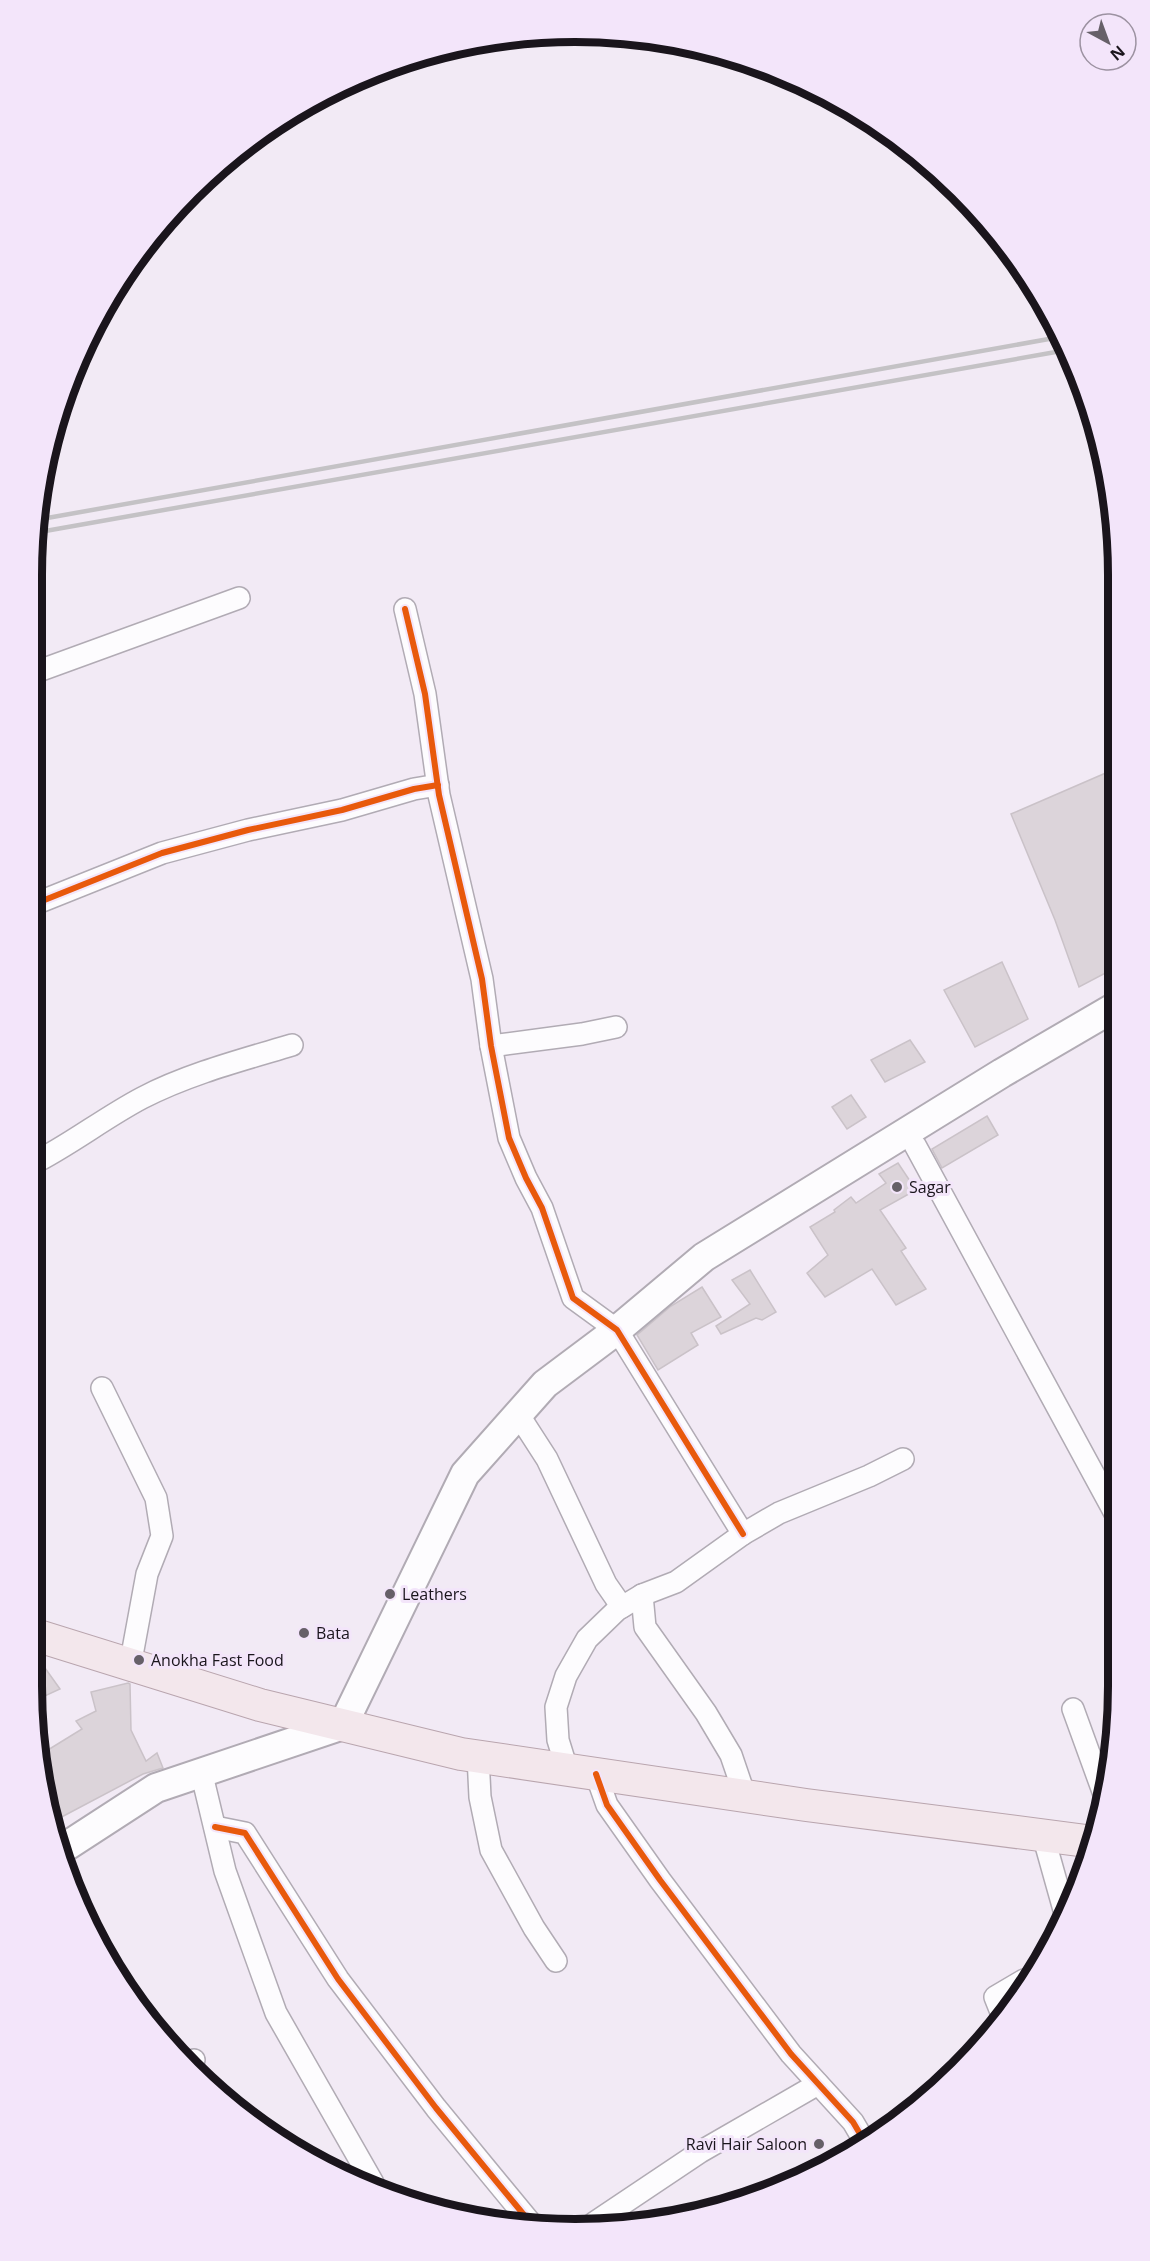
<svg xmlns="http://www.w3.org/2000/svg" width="1150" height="2261" viewBox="0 0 1150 2261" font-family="'Open Sans',sans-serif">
	<rect width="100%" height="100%" fill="#f2eaf5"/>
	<g fill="#dcd4da" stroke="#cac2c8" stroke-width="1.5">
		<path d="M1115 769V968L1079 987 1055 920 1011 814Z"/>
		<path d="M1002 962 1028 1019 975 1047 944 990Z"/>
		<path d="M910 1040 925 1062 885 1082 871 1060Z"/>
		<path d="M851 1095 866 1117 847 1129 832 1107Z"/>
		<path d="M987 1116 998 1135 942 1168 932 1149Z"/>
		<path d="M898 1163 916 1190 880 1210 906 1248 901 1251 926 1289 896 1305 872 1269 825 1297 807 1273 828 1255 810 1227 835 1212 834 1210 851 1197 856 1203 886 1183 879 1174Z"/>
		<path d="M750 1270 776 1312 762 1320 756 1318 721 1334 716 1326 750 1304 732 1280Z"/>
		<path d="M702 1287 721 1317 691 1333 698 1345 658 1370 637 1335 671 1306Z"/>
		<path d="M32 1653 35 1654 60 1689 34 1701 32 1686Z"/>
		<path d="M128 1683 130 1684 131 1730 146 1761 157 1753 163 1768 143 1774 54 1821 43 1753 82 1729 76 1721 96 1711 91 1692Z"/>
	</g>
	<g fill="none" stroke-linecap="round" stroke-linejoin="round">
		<defs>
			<g id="street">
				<path d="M405 609 425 694 439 795 482 979 491 1046 509 1138 526 1178 542 1208 573 1298 617 1330 743 1534"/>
				<path d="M33 673 239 598"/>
				<path d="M32 905 162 853 248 830 342 810 414 789 438 785"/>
				<path d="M491 1046 582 1034 616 1027"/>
				<path d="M915 1145 1117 1517"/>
				<path d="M32 1164C70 1145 104 1118 142 1098 188 1074 242 1060 292 1045"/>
				<path d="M102 1388 156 1498 162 1536 147 1574 130 1666"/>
				<path d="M518 1414 547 1459 606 1584 622 1607"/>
				<path d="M642 1595 645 1627 706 1713 731 1755 745 1796"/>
				<path d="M1073 1709 1105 1797"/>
				<path d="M478 1756 480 1797 491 1850 534 1928 556 1961"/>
				<path d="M567 1769 558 1740 556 1707 566 1676 587 1639 617 1610 642 1595 676 1582 743 1534 779 1513 869 1476 903 1459"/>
				<path d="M201 1771 225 1871 276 2013 373 2183"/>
				<path d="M596 1774 607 1805 660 1880 791 2054 853 2122 863 2139"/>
				<path d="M215 1827 245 1833 338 1979 436 2108 529 2221"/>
				<path d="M1043 1835 1066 1917"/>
				<path d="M1001 2012 995 1997 1024 1980"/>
				<path d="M189 2065 194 2060"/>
				<path d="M594 2223 700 2152 818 2084"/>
			</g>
			<path id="secondary" d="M59 1851 156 1788 343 1725 465 1474 545 1384 617 1330 704 1257 1002 1073 1115 1007"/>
			<path id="primary" d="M32 1634 260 1705 461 1754 806 1805 1094 1842"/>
		</defs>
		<use href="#street" stroke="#b1abb4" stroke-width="24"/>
		<use href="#secondary" stroke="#b1abb4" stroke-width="32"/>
		<use href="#primary" stroke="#b9a5ae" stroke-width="34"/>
		<use href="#street" stroke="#fdfcfe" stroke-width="21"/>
		<use href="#secondary" stroke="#fdfcfe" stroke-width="28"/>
		<use href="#primary" stroke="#f3e7ec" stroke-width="32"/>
		<g stroke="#c4c2c5" stroke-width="4.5">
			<path d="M36 520 1060 337"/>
			<path d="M34 533 1067 350"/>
		</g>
		<defs>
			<g id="cycleway">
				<path d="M405 609 425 694 439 795 482 979 491 1046 509 1138 526 1178 542 1208 573 1298 617 1330 743 1534"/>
				<path d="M32 905 162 853 248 830 342 810 414 789 438 785"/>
				<path d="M596 1774 607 1805 660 1880 791 2054 853 2122 863 2139"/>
				<path d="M215 1827 245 1833 338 1979 436 2108 529 2221"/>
			</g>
		</defs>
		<use href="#cycleway" stroke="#f3e5fa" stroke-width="10"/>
		<use href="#cycleway" stroke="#e8590c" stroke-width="6"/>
	</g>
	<g fill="#666068" stroke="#f3e5fa" stroke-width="2">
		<circle cx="897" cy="1187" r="6"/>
		<circle cx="390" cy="1594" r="6"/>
		<circle cx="304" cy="1633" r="6"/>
		<circle cx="139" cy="1660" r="6"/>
		<circle cx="819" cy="2144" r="6"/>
	</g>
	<g text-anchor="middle" stroke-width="6" stroke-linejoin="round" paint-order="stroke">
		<g font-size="16" fill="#1a151c" stroke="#f3e5fa" text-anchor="start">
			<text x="909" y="1193">Sagar</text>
			<text x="402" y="1600">Leathers</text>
			<text x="316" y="1639">Bata</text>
			<text x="151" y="1666">Anokha Fast Food</text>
			<text x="807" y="2150" text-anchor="end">Ravi Hair Saloon</text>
		</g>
	</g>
	<path d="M0 0H1150V2261H0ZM575 42H575A533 533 0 0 1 1108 575V1686A533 533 0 0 1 575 2219H575A533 533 0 0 1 42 1686V575A533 533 0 0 1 575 42Z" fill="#f3e5fa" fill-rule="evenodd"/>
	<path fill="none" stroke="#1a151c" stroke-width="8" d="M575 42H575A533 533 0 0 1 1108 575V1686A533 533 0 0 1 575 2219H575A533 533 0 0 1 42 1686V575A533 533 0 0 1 575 42Z"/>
	<g transform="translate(1108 42) rotate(139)"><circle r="28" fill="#f3e5fa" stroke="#9c92a1" stroke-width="1.5"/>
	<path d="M0-4.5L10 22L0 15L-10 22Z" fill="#666068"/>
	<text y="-9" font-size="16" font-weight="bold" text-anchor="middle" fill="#1a151c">N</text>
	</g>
</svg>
